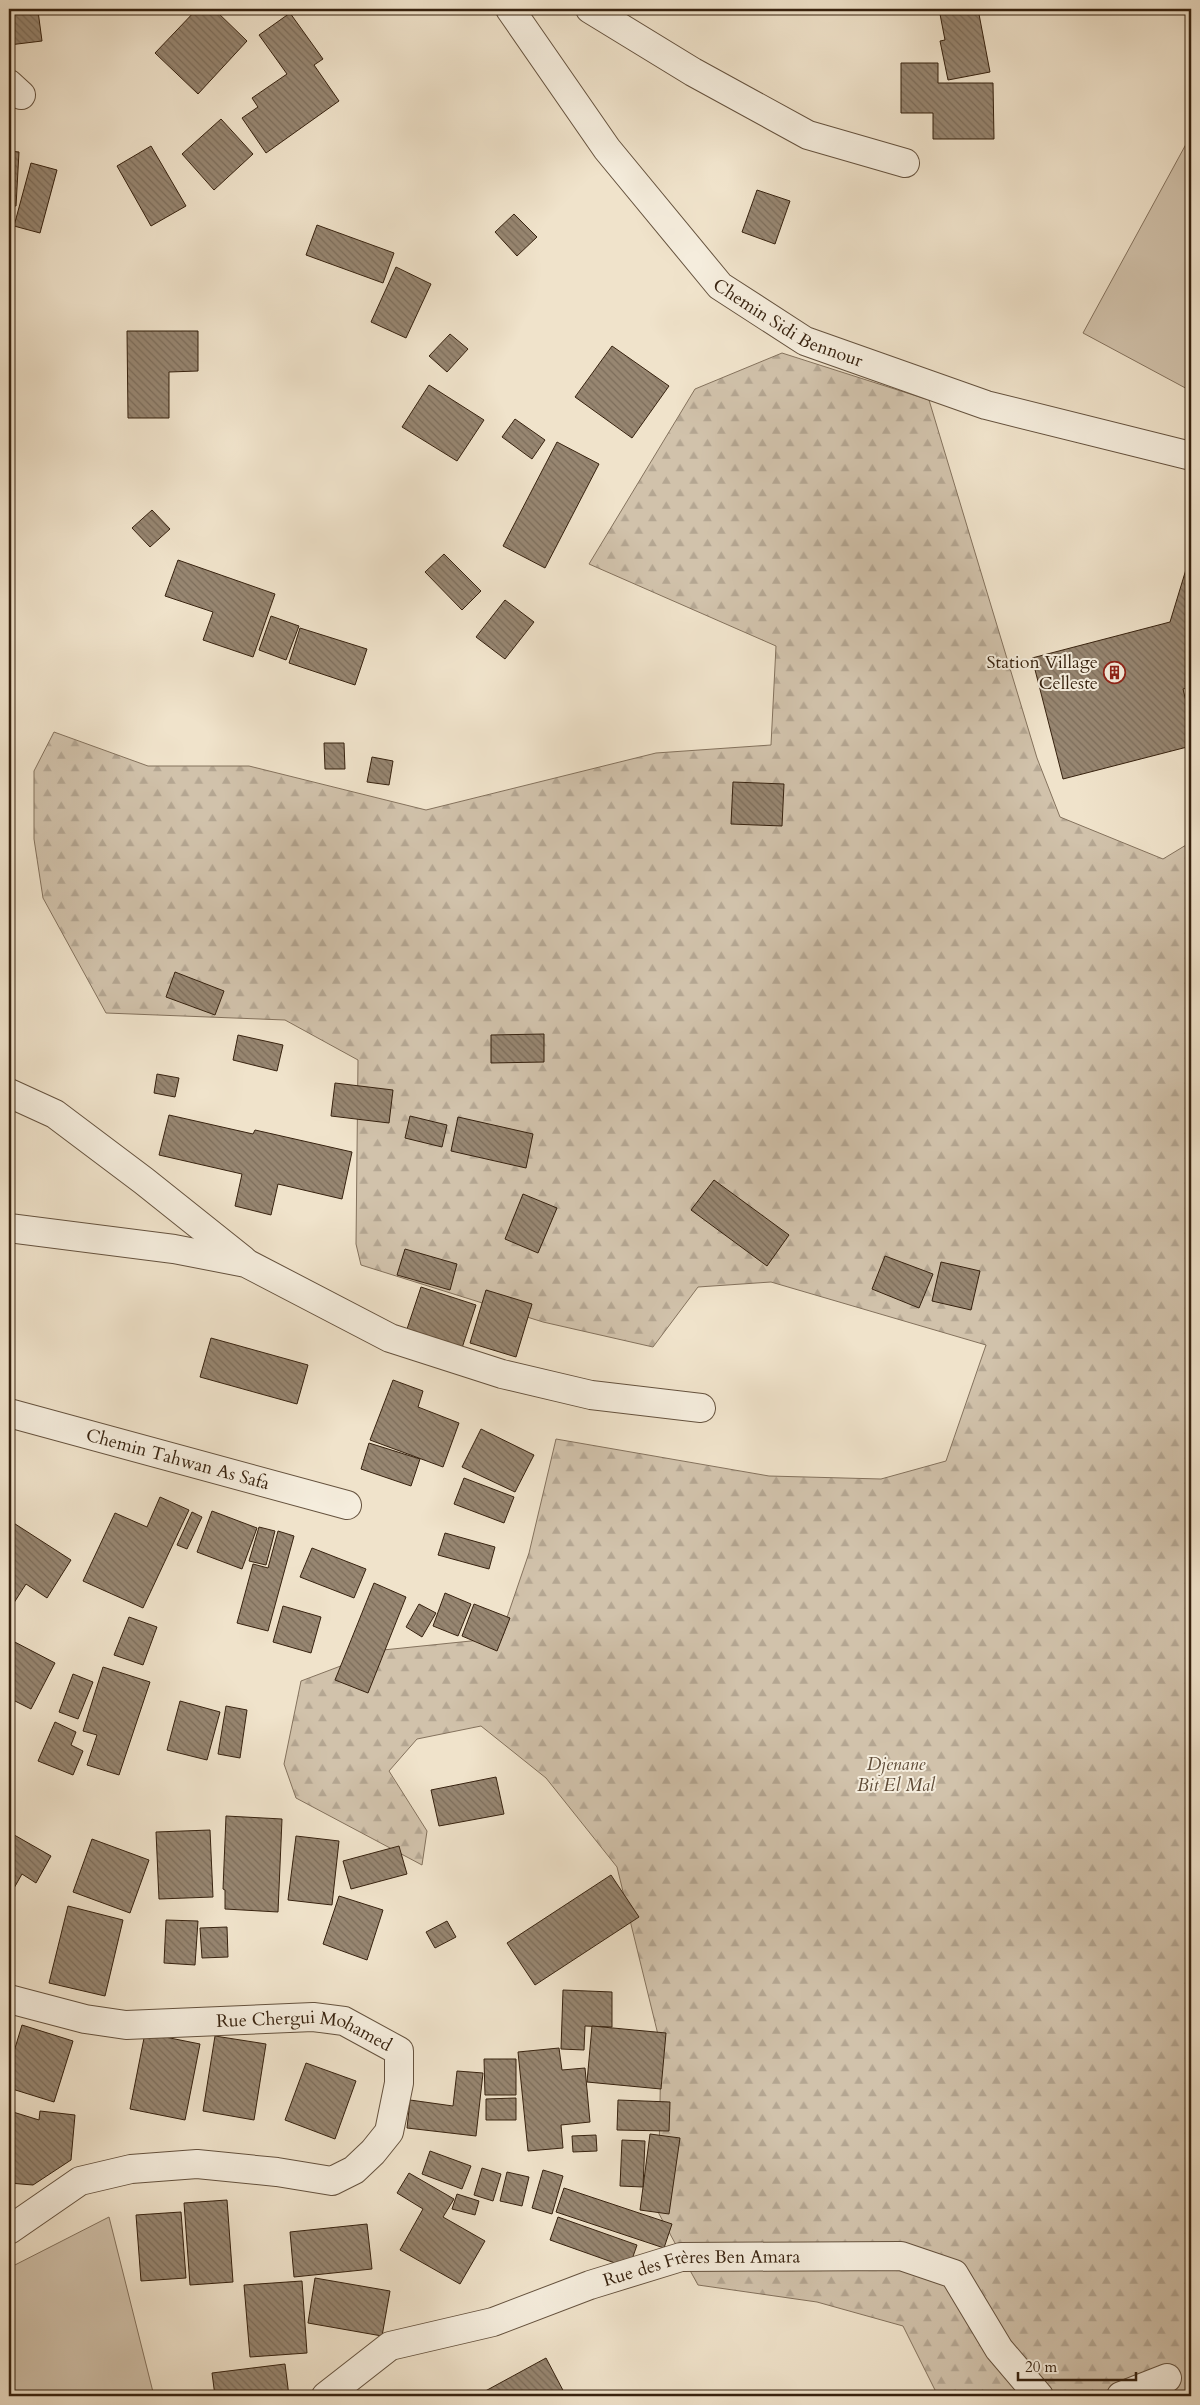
<svg xmlns="http://www.w3.org/2000/svg" width="1200" height="2405" viewBox="0 0 1200 2405" font-family="Cardo,serif">
	<defs>
		<pattern id="forest-firs" width="22" height="20" patternUnits="userSpaceOnUse" patternTransform="scale(1.25)"><rect width="22" height="20" fill="#d1c2ab"/><path d="M5 1l3.5 6h-7zM16 11l3.5 6h-7z" fill="#b4a692"/></pattern>
		<pattern id="building-back-hatch" width="6" height="6" patternUnits="userSpaceOnUse" patternTransform="scale(1.25)"><rect width="6" height="6" fill="#978671"/><path d="M-1 5l2 2M0 0l6 6M5-1l2 2" fill="none" stroke="#7c6d5b"/></pattern>
	</defs>
	<rect width="100%" height="100%" fill="#f0e3cb"/>
	<filter id="stains"><feTurbulence type="fractalNoise" baseFrequency=".004" numOctaves="4"/><feColorMatrix values="0 0 0 0 .2 0 0 0 0 .09 0 0 0 0 .02 0 0 0 .5 -.17"/></filter>
	<radialGradient id="worn" r=".72"><stop offset=".6" stop-color="#630" stop-opacity="0"/><stop offset="1" stop-color="#630" stop-opacity=".3"/></radialGradient>
	<path fill="url(#forest-firs)" stroke="#84725d" d="M782 353 929 400 1037 758 1060 817 1163 859 1191 842V2396H938L903 2326 817 2302 698 2285 658 2212 661 2047 617 1867 546 1778 481 1726 417 1739 389 1771 427 1831 422 1865 296 1798 284 1764 301 1681 383 1650 500 1638 529 1553 556 1439 769 1476 881 1479 946 1461 986 1345 771 1282 698 1287 653 1347 543 1322 361 1265 356 1244 358 1060 285 1020 106 1013 43 898 34 839V771L54 732 148 766H249L426 810 656 753 771 745 776 646 589 564 695 389Z"/>
	<g fill="#d1c2ab" stroke="#84725d">
		<path d="M1191 135V391L1083 333Z"/>
		<path d="M109 2217 154 2396H9V2268Z"/>
	</g>
	<g fill="url(#building-back-hatch)" stroke="#37220f">
		<path d="M9 9H56L38 11 42 41 9 45Z"/>
		<path d="M197 9H214L247 41 198 94 155 53Z"/>
		<path d="M939 9H978L990 72 948 80 940 41 945 40Z"/>
		<path d="M290 13 323 59 314 65 339 101 266 153 242 118 258 107 252 98 287 74 259 35Z"/>
		<path d="M901 63H938V83H993L994 139H933V113H901Z"/>
		<path d="M221 119 253 154 214 190 182 154Z"/>
		<path d="M151 146 186 206 151 226 117 166Z"/>
		<path d="M9 151 19 152 16 206H9Z"/>
		<path d="M31 163 57 170 40 233 14 226Z"/>
		<path d="M757 190 790 201 775 244 742 232Z"/>
		<path d="M514 214 537 237 517 256 495 232Z"/>
		<path d="M317 225 394 253 383 283 306 255Z"/>
		<path d="M396 267 431 284 406 338 371 322Z"/>
		<path d="M127 331H198V371L169 372V418H128Z"/>
		<path d="M450 334 468 349 447 372 429 356Z"/>
		<path d="M612 346 669 386 632 438 575 397Z"/>
		<path d="M429 385 484 420 457 461 402 427Z"/>
		<path d="M515 419 545 440 532 459 502 437Z"/>
		<path d="M557 442 599 464 545 568 503 546Z"/>
		<path d="M152 510 170 529 150 547 132 528Z"/>
		<path d="M1191 553V687L1183 689 1191 722V746L1063 779 1032 658 1170 622Z"/>
		<path d="M444 554 481 591 462 610 425 572Z"/>
		<path d="M178 560 275 594 253 657 203 640 213 612 165 596Z"/>
		<path d="M505 600 534 622 505 659 476 637Z"/>
		<path d="M271 616 299 626 286 660 259 650Z"/>
		<path d="M300 628 367 649 355 685 289 663Z"/>
		<path d="M324 743H344L345 769H325Z"/>
		<path d="M372 757 393 761 389 785 367 782Z"/>
		<path d="M733 782 784 784 782 826 731 824Z"/>
		<path d="M175 972 224 991 215 1015 166 997Z"/>
		<path d="M544 1034V1062L491 1063V1035Z"/>
		<path d="M238 1035 283 1045 277 1071 233 1060Z"/>
		<path d="M157 1074 179 1078 175 1097 154 1093Z"/>
		<path d="M335 1083 393 1090 389 1123 331 1116Z"/>
		<path d="M169 1115 253 1134 255 1130 352 1152 342 1199 278 1184 271 1215 235 1206 242 1174 159 1155Z"/>
		<path d="M410 1116 447 1125 442 1147 405 1138Z"/>
		<path d="M458 1117 533 1134 526 1168 451 1151Z"/>
		<path d="M714 1180 789 1235 767 1266 691 1210Z"/>
		<path d="M523 1194 557 1208 538 1253 505 1239Z"/>
		<path d="M405 1249 457 1264 450 1290 397 1275Z"/>
		<path d="M885 1256 933 1274 919 1308 872 1289Z"/>
		<path d="M941 1262 980 1271 971 1310 932 1301Z"/>
		<path d="M421 1287 476 1305 462 1348 407 1329Z"/>
		<path d="M486 1290 532 1304 516 1357 470 1343Z"/>
		<path d="M211 1338 308 1365 297 1404 200 1377Z"/>
		<path d="M393 1380 423 1391 418 1407 459 1423 443 1467 370 1440Z"/>
		<path d="M481 1429 534 1455 515 1492 462 1467Z"/>
		<path d="M369 1443 420 1459 411 1486 361 1469Z"/>
		<path d="M464 1478 514 1497 504 1523 454 1504Z"/>
		<path d="M160 1497 189 1510 143 1608 83 1581 115 1513 147 1527Z"/>
		<path d="M212 1511 257 1528 242 1569 197 1552Z"/>
		<path d="M192 1512 202 1517 187 1549 177 1545Z"/>
		<path d="M9 1520 71 1560 47 1598 26 1584 10 1609Z"/>
		<path d="M259 1527 275 1531 266 1565 249 1561Z"/>
		<path d="M278 1531 294 1536 268 1631 237 1623 253 1564 268 1568Z"/>
		<path d="M445 1533 495 1547 489 1569 438 1555Z"/>
		<path d="M312 1548 366 1569 354 1598 300 1577Z"/>
		<path d="M374 1583 406 1597 368 1693 335 1680Z"/>
		<path d="M445 1593 471 1604 458 1636 433 1626Z"/>
		<path d="M419 1604 436 1613 422 1637 406 1627Z"/>
		<path d="M474 1604 510 1618 497 1651 462 1636Z"/>
		<path d="M283 1606 321 1617 311 1653 273 1642Z"/>
		<path d="M129 1617 157 1627 143 1665 114 1655Z"/>
		<path d="M9 1639 55 1663 31 1709 9 1698Z"/>
		<path d="M103 1667 150 1682 119 1775 87 1765 97 1735 83 1731Z"/>
		<path d="M73 1674 93 1682 78 1719 59 1712Z"/>
		<path d="M180 1701 220 1712 207 1760 167 1750Z"/>
		<path d="M226 1706 247 1710 240 1758 218 1754Z"/>
		<path d="M55 1722 76 1732 71 1745 83 1751 73 1775 38 1761Z"/>
		<path d="M496 1777 504 1814 439 1826 431 1790Z"/>
		<path d="M226 1816 282 1819 278 1912 225 1909V1890L223 1889Z"/>
		<path d="M210 1830 213 1897 159 1899 156 1832Z"/>
		<path d="M9 1832 51 1856 36 1883 22 1874 9 1897Z"/>
		<path d="M296 1836 339 1841 332 1905 288 1900Z"/>
		<path d="M92 1839 149 1860 130 1913 73 1892Z"/>
		<path d="M399 1846 407 1874 351 1889 343 1861Z"/>
		<path d="M611 1875 639 1917 535 1985 507 1943Z"/>
		<path d="M339 1896 383 1910 367 1960 323 1944Z"/>
		<path d="M68 1906 123 1920 105 1996 49 1983Z"/>
		<path d="M166 1920 198 1921 195 1965 164 1963Z"/>
		<path d="M447 1921 456 1937 435 1948 426 1932Z"/>
		<path d="M227 1927 228 1957 202 1958 200 1928Z"/>
		<path d="M563 1990 612 1992V2027L585 2026 584 2050 561 2049Z"/>
		<path d="M22 2025 73 2041 54 2102 9 2088V2068Z"/>
		<path d="M592 2026 666 2033 661 2089 587 2082Z"/>
		<path d="M145 2033 200 2044 185 2120 130 2109Z"/>
		<path d="M215 2036 266 2044 254 2120 203 2111Z"/>
		<path d="M559 2048 562 2070 585 2068 590 2122 561 2125 563 2148 528 2151 518 2052Z"/>
		<path d="M484 2059H516V2095H485Z"/>
		<path d="M306 2063 356 2081 335 2139 285 2120Z"/>
		<path d="M457 2071 483 2073 476 2136 407 2128 410 2100 453 2106Z"/>
		<path d="M516 2098V2120H486V2099Z"/>
		<path d="M618 2100 670 2102 669 2131 617 2130Z"/>
		<path d="M40 2111 75 2115 71 2160 33 2185 9 2183V2137L13 2112 39 2120Z"/>
		<path d="M650 2134 680 2138 669 2214 640 2210Z"/>
		<path d="M596 2135 597 2151 573 2152 572 2136Z"/>
		<path d="M622 2140 645 2141 643 2187 620 2186Z"/>
		<path d="M430 2151 471 2166 462 2189 422 2174Z"/>
		<path d="M482 2168 501 2174 493 2201 474 2195Z"/>
		<path d="M543 2170 563 2176 552 2214 532 2208Z"/>
		<path d="M507 2172 529 2177 522 2206 500 2201Z"/>
		<path d="M409 2173 454 2199 443 2217 485 2241 460 2284 400 2250 423 2209 397 2193Z"/>
		<path d="M564 2188 672 2224 664 2248 556 2212Z"/>
		<path d="M457 2194 479 2201 475 2215 452 2209Z"/>
		<path d="M227 2200 233 2282 190 2285 184 2203Z"/>
		<path d="M181 2212 186 2278 141 2281 136 2215Z"/>
		<path d="M558 2217 637 2245 629 2268 550 2240Z"/>
		<path d="M367 2224 372 2269 294 2277 290 2232Z"/>
		<path d="M315 2278 390 2291 382 2336 308 2323Z"/>
		<path d="M302 2281 307 2353 250 2357 244 2285Z"/>
		<path d="M546 2358 566 2396H479L478 2395Z"/>
		<path d="M285 2364 289 2396H215L212 2373Z"/>
	</g>
	<g fill="none" stroke-linecap="round" stroke-linejoin="round">
		<defs>
			<g id="minor">
				<path d="M590 9 693 72 808 135 905 163"/>
				<path d="M9 84 21 95"/>
				<path d="M9 1093 55 1114 144 1181 243 1260"/>
				<path d="M9 1228 174 1249 246 1263 390 1338 502 1374 591 1395 701 1408"/>
				<path id="s1" d="M9 1413 347 1505"/>
				<path id="s2" d="M9 1999 85 2019 126 2025 313 2017 344 2021 399 2051V2083L389 2132 373 2152 354 2170 332 2181 277 2172 197 2164 131 2169 80 2181 9 2230"/>
				<path id="s3" d="M326 2396 390 2346 493 2322 590 2285 681 2257 901 2256 954 2274 999 2349 1039 2396"/>
				<path d="M1121 2396 1167 2378"/>
			</g>
			<g id="tertiary">
				<path id="s4" d="M510 9 607 149 720 286 805 341 986 405 1191 456"/>
			</g>
		</defs>
		<use href="#minor" stroke="#65523e" stroke-width="30"/>
		<use href="#tertiary" stroke="#65523e" stroke-width="30"/>
		<use href="#minor" stroke="#f5eddd" stroke-width="28"/>
		<use href="#tertiary" stroke="#f5eddd" stroke-width="28"/>
	</g>
	<defs>
		<symbol id="building-ring" viewBox="-11 -11 22 22"><circle r="9.5" fill="#f5eddd" stroke="#8f2418" stroke-width="1.5"/><path d="M-4-6H4V6H1V3H-1V6H-4ZM-2.5-4.3h1.7v1.8h-1.7ZM.8-4.3h1.7v1.8H.8ZM-2.5-1h1.7V.8h-1.7ZM.8-1h1.7V.8H.8Z" fill="#8f2418"/></symbol>
	</defs>
	<g fill-rule="evenodd">
		<use href="#building-ring" x="1102" y="660" width="25" height="25"/>
	</g>
	<g text-anchor="middle" stroke-width="4" stroke-linejoin="round" paint-order="stroke">
		<g font-size="18" fill="#37220f" stroke="#f5eddd">
			<text dy="6" stroke="none"><textPath href="#s4" startOffset="426">Chemin Sidi Bennour</textPath></text>
			<text dy="6" stroke="none"><textPath href="#s1" startOffset="175">Chemin Tahwan As Safa</textPath></text>
			<text dy="6" stroke="none"><textPath href="#s2" startOffset="301">Rue Chergui Mohamed</textPath></text>
			<text dy="6" stroke="none"><textPath href="#s3" startOffset="405">Rue des Frères Ben Amara</textPath></text>
		</g>
		<g font-size="18" fill="#37220f" stroke="#f5eddd" text-anchor="end">
			<text x="1098" y="668">Station Village<tspan x="1098" dy="21">Celleste</tspan></text>
		</g>
		<g font-size="18" font-style="italic" fill="#5e4a36" stroke="#f5eddd">
			<text x="896" y="1770">Djenane<tspan x="896" dy="21">Bit El Mal</tspan></text>
		</g>
	</g>
	<rect width="1200" height="2405" fill="none" stroke="#f0e3cb" stroke-width="30"/>
	<rect x="10" y="10" width="1180" height="2385" fill="none" stroke="#37220f" stroke-width="2.5"/>
	<rect x="15" y="15" width="1170" height="2375" fill="none" stroke="#37220f"/>
	<path d="M1018 2372v8h118v-8" fill="none" stroke="#37220f" stroke-width="2.5"/>
	<text x="1025" y="2372" font-size="15" fill="#37220f" stroke="#f5eddd" stroke-width="4" paint-order="stroke">20 m</text>
	<rect width="100%" height="100%" filter="url(#stains)"/>
	<rect width="100%" height="100%" fill="url(#worn)"/>
</svg>
